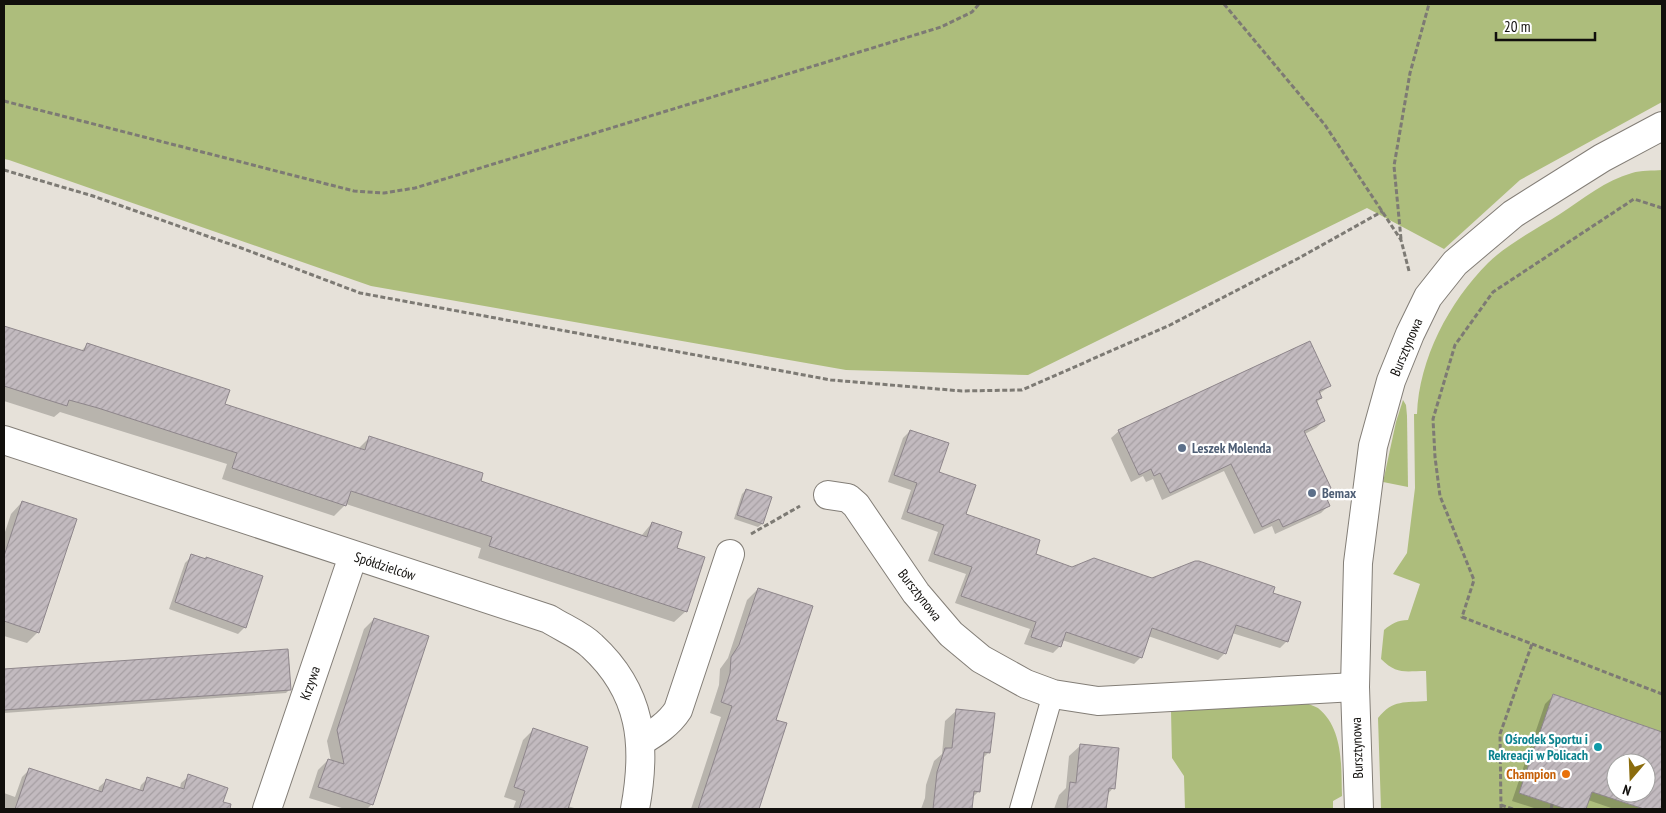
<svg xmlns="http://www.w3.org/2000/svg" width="1666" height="813" viewBox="0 0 1666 813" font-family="'PT Sans Narrow',sans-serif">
	<defs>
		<pattern id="building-hatch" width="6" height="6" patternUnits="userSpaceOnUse" patternTransform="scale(1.25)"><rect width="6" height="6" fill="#c2babf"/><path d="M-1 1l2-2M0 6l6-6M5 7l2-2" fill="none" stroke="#a69fa3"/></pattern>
	</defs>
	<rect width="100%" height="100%" fill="#e6e1d9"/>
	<g fill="#adbd7c" fill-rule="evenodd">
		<path d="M4 4H1662V102L1520 180 1444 249 1367 208 1028 375 846 370 371 286 9 160 4 159Z"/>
		<path d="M1662 170V809H1381L1378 718C1393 699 1405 703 1427 701L1426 671C1405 671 1397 675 1381 659L1384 630C1391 624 1398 620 1408 620L1420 584 1393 574 1407 553 1415 488 1414 414H1417C1419 359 1449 302 1488 263 1506 245 1538 228 1560 214 1583 199 1606 180 1632 173 1641 170 1653 171 1662 170ZM1616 763H1646V793H1616Z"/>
		<path d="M1403 400 1406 405 1407 416 1408 487 1383 482 1396 422Z"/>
		<path d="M1304 702C1308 704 1314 706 1318 708 1344 729 1341 767 1342 796L1333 801V809H1185L1184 776 1172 758 1171 710Z"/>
	</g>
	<g fill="#0003" fill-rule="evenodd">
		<path d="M4 327 80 352 87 345 224 405 358 449 369 438 479 482 641 536 652 523 675 548 686 611 674 622 478 558 481 548 346 504 334 516 222 479 227 464 60 412 54 417 4 401Z"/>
		<path d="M1330 386 1319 394 1321 398 1316 403 1324 421 1316 428 1305 434 1329 488 1323 494 1329 505 1321 513 1275 534 1272 526 1254 534 1224 471 1162 500 1153 479 1146 482 1143 476 1131 482 1111 438 1119 431Z"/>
		<path d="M910 431 964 515 1035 555 1072 568 1152 579 1272 593 1287 641 1280 648 1232 633 1225 653 1218 660 1148 636 1141 657 1134 664 1062 640 1060 646 1053 653 1024 644 1030 629 955 603 966 574 928 561 938 532 901 519 911 490 888 482 903 438Z"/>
		<path d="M746 490 770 498 762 524 758 527 734 519 742 494Z"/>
		<path d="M22 502 38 632 27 643 4 636V535L11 514Z"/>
		<path d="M192 556 245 627 238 634 169 609 185 563Z"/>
		<path d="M758 589 774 720 785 724 758 809H691L721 717 710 713 719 685 720 669 728 658 747 600Z"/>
		<path d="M374 619 372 804 367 809H345L309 798 318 770 328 760 331 761 327 741 364 629Z"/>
		<path d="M287 650 290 689 286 693 4 713V671Z"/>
		<path d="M1553 696 1662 733V809H1614L1588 800 1585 809H1537L1512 801 1545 704ZM1616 763H1646V793H1616Z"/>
		<path d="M957 710 989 752 982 759 979 791 972 798 971 809H921L925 798 926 785 934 761 942 754 945 721Z"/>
		<path d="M533 730 567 806 578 809H513L516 801 504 797 523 740Z"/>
		<path d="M1081 745 1113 788 1107 795 1105 809H1054L1059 795 1066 788 1069 756Z"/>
		<path d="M29 770 98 792 99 787 107 780 139 791 141 785 148 778 180 788 181 783 189 776 226 788 219 809H4V793L15 797 22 777Z"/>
	</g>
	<g fill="url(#building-hatch)" stroke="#8e868b" fill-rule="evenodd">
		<path d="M4 326 84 351 87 343 230 390 225 404 365 450 369 436 483 473 481 481 647 537 652 522 682 532 677 548 705 557 687 612 489 546 492 537 351 491 346 506 232 468 237 453 98 408 69 400 67 406 4 386Z"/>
		<path d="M1310 341 1331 386 1319 391 1322 398 1316 400 1325 421 1304 431 1331 488 1324 492 1330 506 1283 527 1279 519 1262 527 1231 464 1170 493 1160 473 1154 476 1151 469 1139 475 1118 430Z"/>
		<path d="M910 430 949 443 939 472 976 485 966 514 1040 540 1036 554 1072 567 1094 558 1152 578 1195 561H1199L1275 587 1273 593 1301 602 1288 642 1236 625 1226 654 1152 628 1142 658 1066 632 1061 647 1031 637 1036 622 961 596 972 567 934 554 944 525 907 512 917 483 894 475Z"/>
		<path d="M746 489 772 497 763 524 737 515Z"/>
		<path d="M22 501 77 519 39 633 4 621V556Z"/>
		<path d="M191 554 206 559V557L263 576 246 628 175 602Z"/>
		<path d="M758 588 813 606 776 720 787 723 759 809H698L732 706 721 702 730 673 731 657 739 645Z"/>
		<path d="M374 618 429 636 373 805 318 787 328 759 344 764 337 730Z"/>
		<path d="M288 649 291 690 4 710V669Z"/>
		<path d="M1553 694 1662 732V809H1644L1592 792 1586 809H1566L1519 793ZM1616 763H1646V793H1616Z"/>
		<path d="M956 709 995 713 990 753 984 752 980 792 974 791 972 809H933L937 772 945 748H952Z"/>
		<path d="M533 728 588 747 568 809H519L525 791 514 787Z"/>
		<path d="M1080 744 1119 748 1115 789 1109 788 1106 809H1067L1070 782 1076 783Z"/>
		<path d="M29 768 102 792 106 779 143 791 147 777 184 789 188 774 228 788 223 802 231 804 230 809H15Z"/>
	</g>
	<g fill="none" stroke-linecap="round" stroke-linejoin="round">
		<defs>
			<path id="lane" d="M1020 809 1053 694"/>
			<g id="street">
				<path d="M4 440 549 619C563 628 581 635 592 646 642 692 647 745 635 809"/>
				<path d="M828 495 848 498 856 505 916 593 951 634 981 659 1026 684 1053 694 1098 701 1355 687"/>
				<path d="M640 742C655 733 669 724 678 710L730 554"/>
				<path d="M267 809 353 556"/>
				<path d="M1359 809 1355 687 1358 563 1373 446 1391 381 1410 334 1428 297 1455 263 1513 214 1602 158 1662 126"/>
			</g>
		</defs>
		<use href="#lane" stroke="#837e77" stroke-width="22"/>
		<use href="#street" stroke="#837e77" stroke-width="30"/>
		<g stroke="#7d7a74" stroke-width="3" stroke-dasharray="5 2.5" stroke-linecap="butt">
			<path d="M1224 4 1325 125 1401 240 1409 271"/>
			<path d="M4 101 354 191 384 193 415 188 941 27 972 12 979 4"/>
			<path d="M4 170 93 196 244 249 360 293 831 380 962 391 1022 390 1170 325 1299 258 1383 211"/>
			<path d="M1662 208 1634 199 1493 292 1455 345 1433 419 1435 457 1440 496 1474 580 1462 617 1662 694"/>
			<path d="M1401 239 1394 166 1410 73 1429 4"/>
			<path d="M751 534 800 506"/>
			<path d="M1501 805 1513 809"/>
			<path d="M1501 809 1500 734 1532 644"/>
			<path d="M1551 809 1552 804"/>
		</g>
		<use href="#lane" stroke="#fff" stroke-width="20"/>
		<use href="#street" stroke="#fff" stroke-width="28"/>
	</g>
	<g fill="#5c6f8a" stroke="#fff" stroke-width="2">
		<circle cx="1182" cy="448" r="5"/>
		<circle cx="1312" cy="493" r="5"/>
	</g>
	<circle fill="#0f9aa8" stroke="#fff" stroke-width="2" cx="1598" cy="747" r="5"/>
	<circle fill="#e8710a" stroke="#fff" stroke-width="2" cx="1566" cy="774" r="5"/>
	<g text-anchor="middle" stroke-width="4.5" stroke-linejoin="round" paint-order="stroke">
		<g font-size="14" fill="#110f0c" stroke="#fff">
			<text transform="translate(1406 347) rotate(-67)" y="5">Bursztynowa</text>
			<text transform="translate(385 566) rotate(18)" y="5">Spółdzielców</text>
			<text transform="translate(920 595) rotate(52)" y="5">Bursztynowa</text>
			<text transform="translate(310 683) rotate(-71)" y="5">Krzywa</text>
			<text transform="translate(1357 748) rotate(-92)" y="5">Bursztynowa</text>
		</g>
		<g font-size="14" font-weight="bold" fill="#4e5e75" stroke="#fff" text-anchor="start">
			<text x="1192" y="453">Leszek Molenda</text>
			<text x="1322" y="498">Bemax</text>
		</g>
		<g font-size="14" font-weight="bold" fill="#0d838f" stroke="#fff" text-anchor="end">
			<text x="1588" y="744">Ośrodek Sportu i<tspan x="1588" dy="16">Rekreacji w Policach</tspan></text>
		</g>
		<g font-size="14" font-weight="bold" fill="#c56008" stroke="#fff" text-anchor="end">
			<text x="1556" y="779">Champion</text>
		</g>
	</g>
	<rect width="1666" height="813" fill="none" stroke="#110f0c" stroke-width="10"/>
	<g transform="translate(1631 778) rotate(199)"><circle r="24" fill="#ffffff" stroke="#a09f9e"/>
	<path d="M0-4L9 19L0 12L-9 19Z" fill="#8b6c0d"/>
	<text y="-8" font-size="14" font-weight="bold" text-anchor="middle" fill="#110f0c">N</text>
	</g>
	<path d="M1496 32v8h99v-8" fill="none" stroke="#110f0c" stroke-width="2.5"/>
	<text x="1504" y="32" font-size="15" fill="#110f0c" stroke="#ffffff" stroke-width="4" paint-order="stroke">20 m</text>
</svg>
